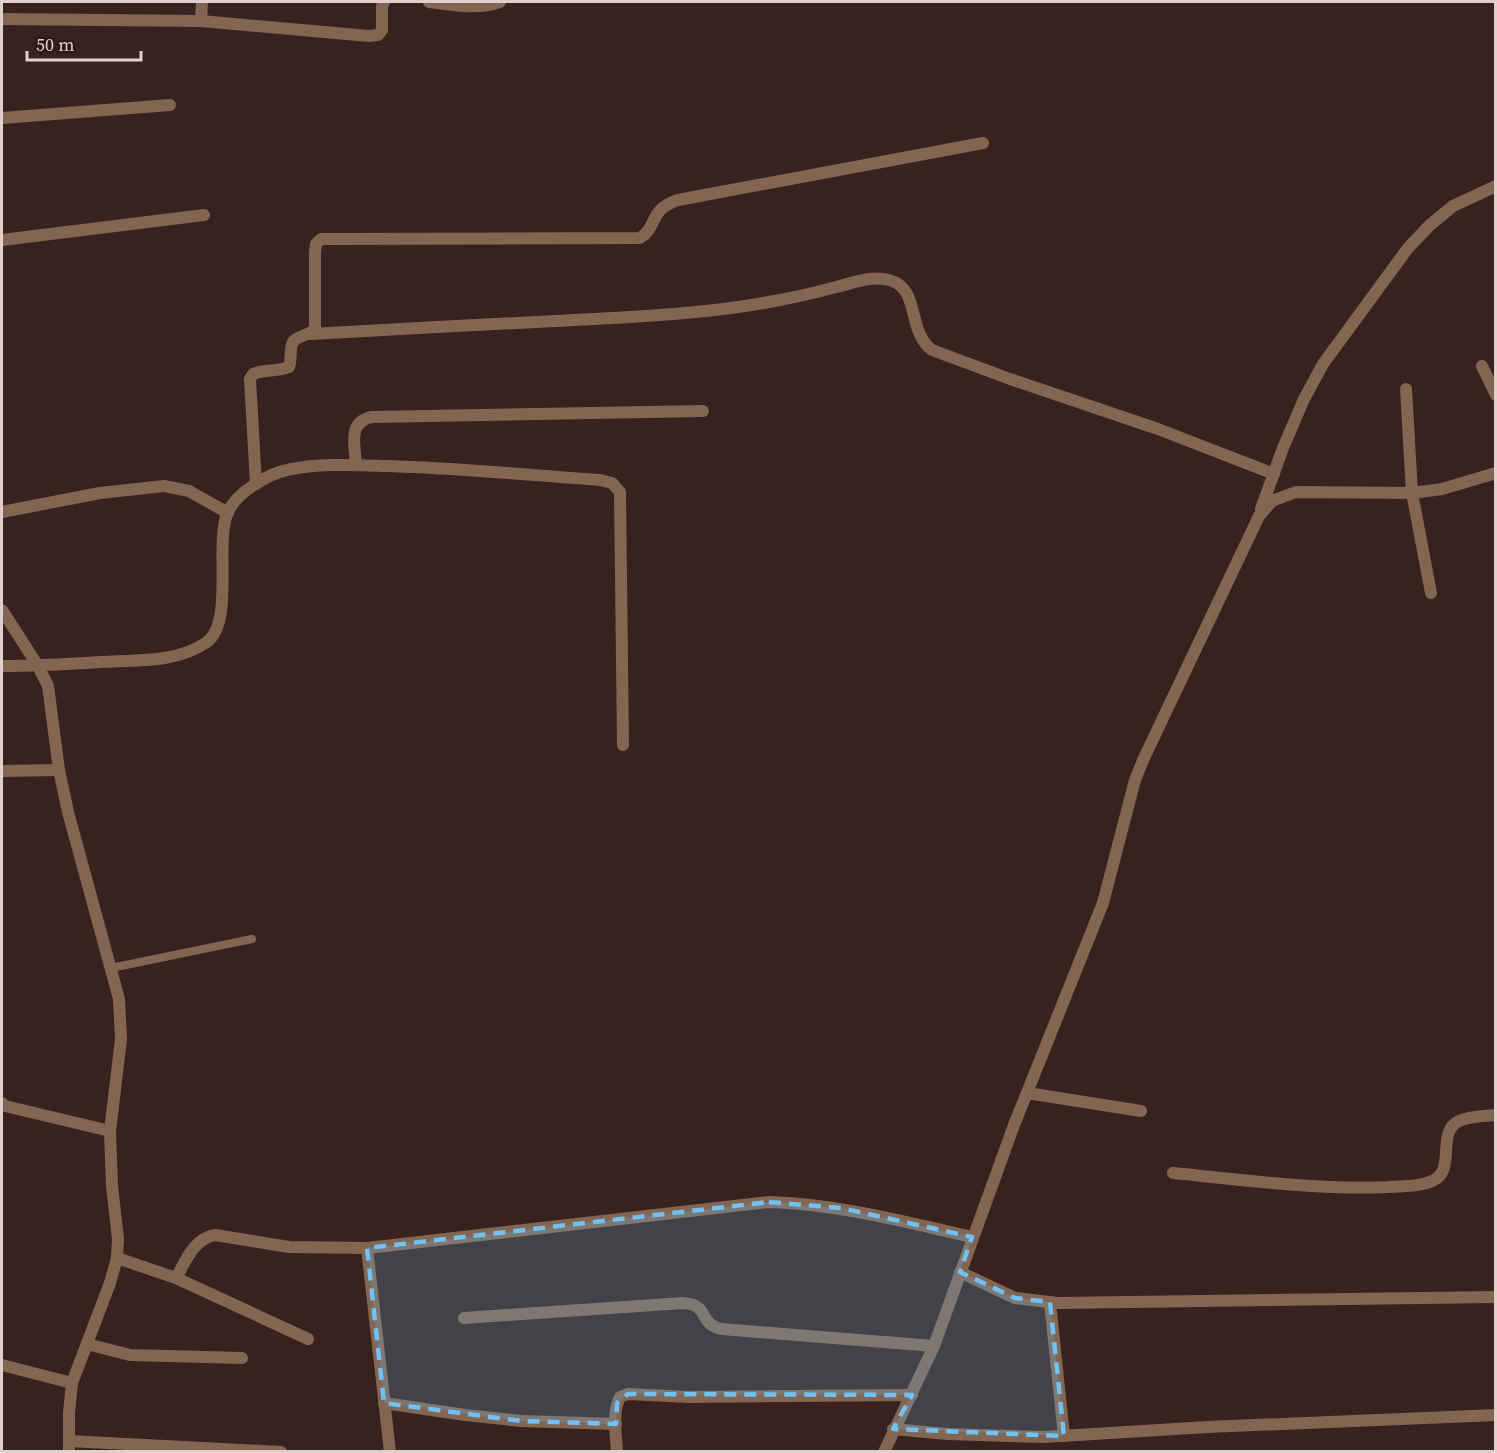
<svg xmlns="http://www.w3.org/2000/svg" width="1497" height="1453" viewBox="0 0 1497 1453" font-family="'Source Serif 4',serif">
	<rect width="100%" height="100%" fill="#38221f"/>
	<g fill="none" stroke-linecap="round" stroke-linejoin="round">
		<path stroke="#826652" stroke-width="8" d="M111 968 252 939"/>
		<g stroke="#826652" stroke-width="12">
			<path d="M429 2C453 5 476 10 500 2"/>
			<path d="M2 19 201 21 369 36 378 35 382 30V6L384 2"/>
			<path d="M201 21 202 2"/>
			<path d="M2 118 170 105"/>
			<path d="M2 240 204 215"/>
			<path d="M311 334C393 329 474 325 556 321 627 317 699 315 769 302 792 298 814 293 836 287 854 283 871 275 889 280 921 288 906 330 932 350L1010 379 1158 429 1274 474"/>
			<path d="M1482 366 1496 395"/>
			<path d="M1406 389 1412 493 1431 593"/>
			<path d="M356 465C355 445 347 422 372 417L703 411"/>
			<path d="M256 484 250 379 253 374C265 369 277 372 289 367 292 360 289 349 293 342 298 335 309 336 315 329V252L316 244 321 239 640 238C658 227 648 210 678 200L983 143"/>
			<path d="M1261 509 1283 448 1304 399 1323 364 1408 248 1430 225 1453 206 1496 186"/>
			<path d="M2 512 100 493 164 486 189 491 228 513"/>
			<path d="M2 610 38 666 48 686 59 770 68 812 119 999 121 1039 110 1131 112 1186 118 1239 117 1258 110 1283 72 1383 69 1412V1452"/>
			<path d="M2 666C35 666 68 664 101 662 135 660 178 663 207 642 234 622 215 545 227 514 232 502 243 492 254 485 263 479 277 472 287 470 320 463 354 465 387 466 458 468 529 475 600 480L612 483 620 492 623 745"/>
			<path d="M2 771 59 770"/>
			<path d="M1027 1093 1141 1111"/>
			<path d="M2 1103 5 1106 110 1131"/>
			<path d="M1173 1173C1244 1180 1317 1190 1388 1187 1402 1186 1421 1187 1434 1180 1456 1169 1436 1132 1459 1121 1470 1116 1484 1116 1496 1115"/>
			<path d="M367 1248 390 1452"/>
			<path d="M117 1258 176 1278 308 1339"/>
			<path d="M960 1272 1015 1298 1058 1303 1496 1297"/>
			<path d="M176 1278C186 1261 193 1239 215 1235L289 1247 367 1248 769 1202C838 1204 905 1222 972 1237"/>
			<path d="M1050 1302 1064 1436"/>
			<path d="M464 1318 683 1303C711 1305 697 1323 721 1329L934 1346"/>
			<path d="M87 1344 130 1355 242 1358"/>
			<path d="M2 1365 72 1383"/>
			<path d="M384 1403 465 1415 521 1421 616 1424"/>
			<path d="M893 1429 947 1434 1044 1437 1208 1427 1496 1415"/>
			<path d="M69 1441 281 1452"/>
			<path d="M617 1452C616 1434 612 1413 620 1397L628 1394 689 1397 912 1395"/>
			<path d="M884 1452 934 1346 1014 1125 1103 903 1135 780 1144 758 1259 516 1272 501 1296 492 1412 493 1442 489 1496 473"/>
		</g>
	</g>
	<path fill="#72c1f5" fill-opacity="0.2" stroke="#72c1f5" stroke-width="4.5" stroke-dasharray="12 8" stroke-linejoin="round" d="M769 1202 841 1208 972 1237 960 1272 1015 1298 1050 1302 1064 1436 893 1429 912 1395 628 1394 617 1403 616 1424 521 1421 384 1403 367 1248Z"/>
	<rect width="1497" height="1453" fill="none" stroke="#dfd0ce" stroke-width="6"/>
	<path d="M27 51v9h114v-9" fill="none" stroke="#dfd0ce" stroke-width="3"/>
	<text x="36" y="51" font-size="18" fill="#dfd0ce" stroke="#2e1916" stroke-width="4.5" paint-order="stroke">50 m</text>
</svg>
